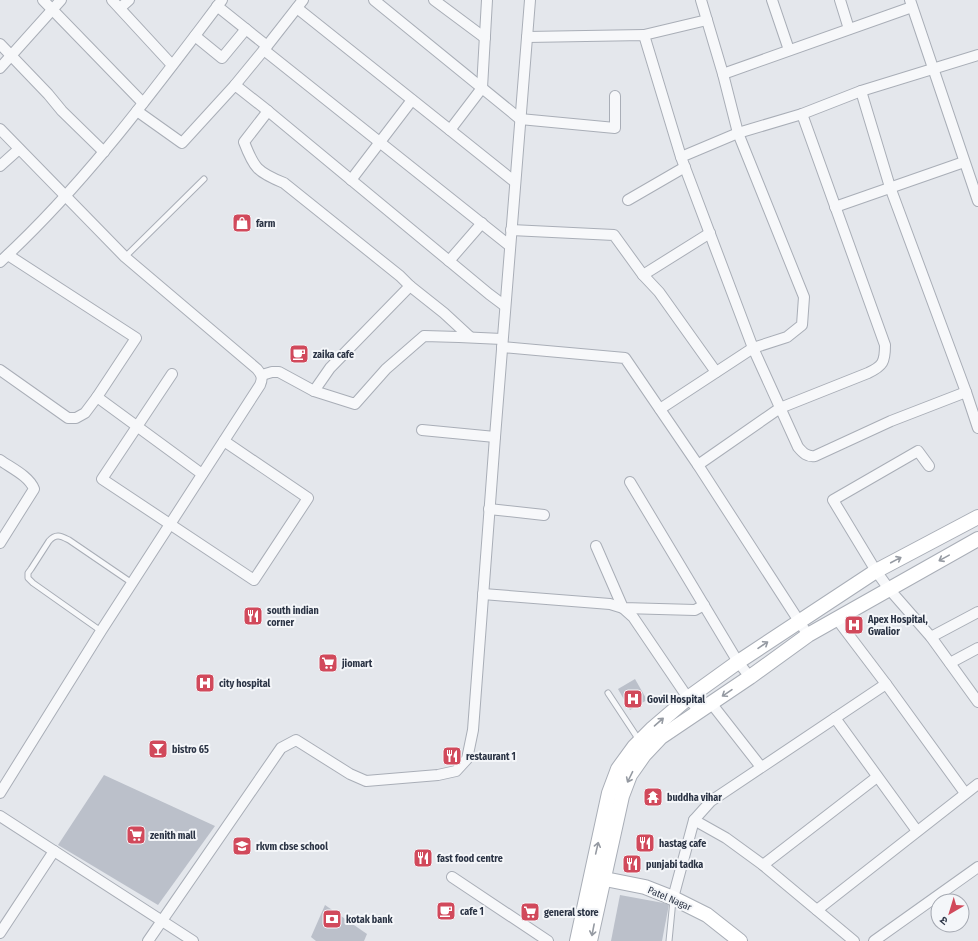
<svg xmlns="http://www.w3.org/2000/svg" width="978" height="941" viewBox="0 0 978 941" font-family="'Fira Sans Condensed','Noto Sans Devanagari',sans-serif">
	<rect width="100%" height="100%" fill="#e4e7ec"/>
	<g fill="#bbc0ca">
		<path d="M854 614 862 627 853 633 845 620Z"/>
		<path d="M635 679 647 700 630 710 618 689Z"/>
		<path d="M104 775 215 826 158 905 58 845Z"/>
		<path d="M620 895 669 904 662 941H611Z"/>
		<path d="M325 905 367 934 364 941H316L311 937Z"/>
	</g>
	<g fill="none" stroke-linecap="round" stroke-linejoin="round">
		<defs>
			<g id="lane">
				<path d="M125 257 204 179"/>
				<path d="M101 631 33 583 28 578V573L31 569 49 541C56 533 61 536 69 540L132 583"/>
				<path d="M608 693 639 740"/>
				<path d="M669 941 673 900"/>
			</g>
			<g id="street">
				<path d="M43 0 143 103"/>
				<path d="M112 0 172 65"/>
				<path d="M374 0 520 119 615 128V96"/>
				<path d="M434 0 485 38"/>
				<path d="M487 0 482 88 450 130 515 182"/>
				<path d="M772 0 789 50"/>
				<path d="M840 0 849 29"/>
				<path d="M910 0 978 201"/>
				<path d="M217 6 267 46 235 85"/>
				<path d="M120 8 129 0"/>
				<path d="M297 8 450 130"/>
				<path d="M644 35 707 20"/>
				<path d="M195 36 222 58 246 29"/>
				<path d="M527 37 644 35 681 157"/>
				<path d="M0 44 48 94 62 111 104 152"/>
				<path d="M267 46 303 0"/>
				<path d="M264 50 510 246"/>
				<path d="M0 68 61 0"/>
				<path d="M723 74 912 7"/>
				<path d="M861 91 890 187 966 392 978 428"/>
				<path d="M137 111 182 143 235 85 268 111"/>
				<path d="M0 129 125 257 257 369C262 375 263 378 260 385L101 631 0 793"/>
				<path d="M0 166 19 149"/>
				<path d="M351 180 412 100"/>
				<path d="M628 200 685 167"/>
				<path d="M835 207 964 162"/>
				<path d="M511 230 614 235 643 275"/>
				<path d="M710 233 643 275 659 292 716 372"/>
				<path d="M449 261 482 223"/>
				<path d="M0 262C85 184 153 91 222 0"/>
				<path d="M410 286 444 313 470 337"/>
				<path d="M502 347 625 358 698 465 808 635"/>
				<path d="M0 370 68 418H76L85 413 97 397 136 338 8 255"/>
				<path d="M172 374 102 479 254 580 308 498 224 441"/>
				<path d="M262 375 272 372H279L314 391 355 404 386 369 424 336 459 337 502 339"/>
				<path d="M314 391 330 368 410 286 400 276 284 183C257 172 254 168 244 142L268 111 489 294 505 306"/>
				<path d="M966 392 891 421 815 456C807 457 803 453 798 447L753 348 681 157 738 133 802 114 861 91 978 55"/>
				<path d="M97 397 202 474"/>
				<path d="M660 409 753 348 787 337 802 325 804 297 738 133 723 74 701 0"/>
				<path d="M422 430 495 437"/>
				<path d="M0 460C11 468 29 476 34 489L0 543"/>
				<path d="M698 465 780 408 868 373C883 366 885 362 885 345L802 114"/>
				<path d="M929 466 918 451 833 500 876 571 889 589 931 637 978 702"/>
				<path d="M630 482 738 662 750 677"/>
				<path d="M489 509 544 515"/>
				<path d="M596 546 623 608 695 610 704 605"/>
				<path d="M483 594 610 604 623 608 633 617 688 698 699 711"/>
				<path d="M836 618 886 684 965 793"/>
				<path d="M931 637 978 612"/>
				<path d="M950 663 978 648"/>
				<path d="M711 703 761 767"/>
				<path d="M835 718 917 831"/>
				<path d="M0 816 193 941"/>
				<path d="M694 820 711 801 886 684"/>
				<path d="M763 865 877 777"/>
				<path d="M452 877 548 941"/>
				<path d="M673 898 694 820 726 838 763 865 854 941"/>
				<path d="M817 910 978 784"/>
				<path d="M0 933 54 851"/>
				<path d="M148 941 281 748 296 740 350 774 366 781 438 775 456 771 467 759 473 730 495 437 530 0"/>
				<path d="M874 941 978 867"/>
			</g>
			<g id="secondary">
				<path d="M595 877 645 887 673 898 707 915 740 941"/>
				<path d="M577 941 609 793 618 769 634 747 653 728 688 698 738 662 876 571 978 517"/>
				<path d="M590 941 622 796 630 775 644 755 661 737 750 677 808 635 978 539"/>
			</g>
		</defs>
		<use href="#lane" stroke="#a9aeb7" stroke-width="7"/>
		<use href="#street" stroke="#a9aeb7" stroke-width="12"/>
		<use href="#secondary" stroke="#a9aeb7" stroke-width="16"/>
		<use href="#lane" stroke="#f7f8fa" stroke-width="5"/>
		<use href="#street" stroke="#f7f8fa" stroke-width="10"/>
		<use href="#secondary" stroke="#fff" stroke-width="14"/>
	</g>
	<defs><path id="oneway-shaft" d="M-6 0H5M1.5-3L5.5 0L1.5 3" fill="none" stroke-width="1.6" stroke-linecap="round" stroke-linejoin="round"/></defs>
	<g stroke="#959aa2">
		<use href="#oneway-shaft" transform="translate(944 558) rotate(151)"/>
		<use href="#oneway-shaft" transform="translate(896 560) rotate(-28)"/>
		<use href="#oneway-shaft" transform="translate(763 645) rotate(-34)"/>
		<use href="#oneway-shaft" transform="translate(727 693) rotate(146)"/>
		<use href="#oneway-shaft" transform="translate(659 722) rotate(-41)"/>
		<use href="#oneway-shaft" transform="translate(630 777) rotate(116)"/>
		<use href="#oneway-shaft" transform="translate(597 848) rotate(-77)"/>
		<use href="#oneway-shaft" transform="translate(593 930) rotate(101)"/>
	</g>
	<defs>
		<symbol id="shop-square" viewBox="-11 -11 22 22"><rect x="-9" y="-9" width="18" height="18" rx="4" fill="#d1495b" stroke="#f4f6f9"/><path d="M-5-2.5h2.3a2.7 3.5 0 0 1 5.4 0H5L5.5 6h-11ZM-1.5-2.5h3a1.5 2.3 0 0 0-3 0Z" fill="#fff"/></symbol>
		<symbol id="cafe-square" viewBox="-11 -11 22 22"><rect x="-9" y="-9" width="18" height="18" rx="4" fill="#d1495b" stroke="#f4f6f9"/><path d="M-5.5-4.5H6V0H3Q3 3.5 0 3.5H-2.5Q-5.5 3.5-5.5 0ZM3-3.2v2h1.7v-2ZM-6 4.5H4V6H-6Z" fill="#fff"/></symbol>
		<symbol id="restaurant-square" viewBox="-11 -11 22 22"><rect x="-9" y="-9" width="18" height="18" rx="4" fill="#d1495b" stroke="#f4f6f9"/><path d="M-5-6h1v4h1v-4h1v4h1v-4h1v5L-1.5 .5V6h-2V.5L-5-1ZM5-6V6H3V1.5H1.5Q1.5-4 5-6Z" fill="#fff"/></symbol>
		<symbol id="hospital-square" viewBox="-11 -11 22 22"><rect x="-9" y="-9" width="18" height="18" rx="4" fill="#d1495b" stroke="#f4f6f9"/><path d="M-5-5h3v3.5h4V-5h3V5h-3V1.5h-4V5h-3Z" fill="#fff"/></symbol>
		<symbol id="supermarket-square" viewBox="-11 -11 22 22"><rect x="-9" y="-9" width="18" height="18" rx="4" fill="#d1495b" stroke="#f4f6f9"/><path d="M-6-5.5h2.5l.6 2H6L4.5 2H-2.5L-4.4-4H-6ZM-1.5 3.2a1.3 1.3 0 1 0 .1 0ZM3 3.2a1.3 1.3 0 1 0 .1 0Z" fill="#fff"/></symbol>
		<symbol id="bar-square" viewBox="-11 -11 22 22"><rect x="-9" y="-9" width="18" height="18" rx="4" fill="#d1495b" stroke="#f4f6f9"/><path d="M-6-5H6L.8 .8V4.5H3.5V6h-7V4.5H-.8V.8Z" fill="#fff"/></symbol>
		<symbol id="temple-square" viewBox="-11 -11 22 22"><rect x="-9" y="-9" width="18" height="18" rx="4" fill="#d1495b" stroke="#f4f6f9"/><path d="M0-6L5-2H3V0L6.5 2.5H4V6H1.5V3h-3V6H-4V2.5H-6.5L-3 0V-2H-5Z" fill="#fff"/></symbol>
		<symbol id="school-square" viewBox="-11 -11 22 22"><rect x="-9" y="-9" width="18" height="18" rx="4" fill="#d1495b" stroke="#f4f6f9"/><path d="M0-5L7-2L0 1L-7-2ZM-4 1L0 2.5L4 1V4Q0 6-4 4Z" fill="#fff"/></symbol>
		<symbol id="bank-square" viewBox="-11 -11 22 22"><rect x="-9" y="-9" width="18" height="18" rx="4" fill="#d1495b" stroke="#f4f6f9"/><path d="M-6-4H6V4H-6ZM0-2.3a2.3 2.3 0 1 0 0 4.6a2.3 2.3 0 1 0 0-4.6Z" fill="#fff"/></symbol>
	</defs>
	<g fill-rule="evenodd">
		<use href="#shop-square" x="231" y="212" width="22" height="22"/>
		<use href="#cafe-square" x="288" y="343" width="22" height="22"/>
		<use href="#restaurant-square" x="242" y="605" width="22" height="22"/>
		<use href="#hospital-square" x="843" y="614" width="22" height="22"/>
		<use href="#supermarket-square" x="317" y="652" width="22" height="22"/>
		<use href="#hospital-square" x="194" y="672" width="22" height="22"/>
		<use href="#hospital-square" x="622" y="688" width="22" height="22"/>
		<use href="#bar-square" x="147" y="738" width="22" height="22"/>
		<use href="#restaurant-square" x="441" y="745" width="22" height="22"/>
		<use href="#temple-square" x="642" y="786" width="22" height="22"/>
		<use href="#supermarket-square" x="125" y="824" width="22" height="22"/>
		<use href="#restaurant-square" x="634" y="832" width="22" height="22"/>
		<use href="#school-square" x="231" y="835" width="22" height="22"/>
		<use href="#restaurant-square" x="412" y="847" width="22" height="22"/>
		<use href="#restaurant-square" x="621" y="853" width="22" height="22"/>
		<use href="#cafe-square" x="435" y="900" width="22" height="22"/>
		<use href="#supermarket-square" x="519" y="901" width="22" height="22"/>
		<use href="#bank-square" x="321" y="908" width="22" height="22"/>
	</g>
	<g text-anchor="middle" stroke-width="4" stroke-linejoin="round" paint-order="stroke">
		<g font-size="10" font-weight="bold" fill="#2b3445" stroke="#f4f6f9" text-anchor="start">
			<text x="256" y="227">farm</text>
			<text x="313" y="358">zaika cafe</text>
			<text x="267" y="614">south indian<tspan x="267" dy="12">corner</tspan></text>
			<text x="868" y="623">Apex Hospital,<tspan x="868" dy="12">Gwalior</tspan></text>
			<text x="342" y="667">jiomart</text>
			<text x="219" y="687">city hospital</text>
			<text x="647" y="703">Govil Hospital</text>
			<text x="172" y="753">bistro 65</text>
			<text x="466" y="760">restaurant 1</text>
			<text x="667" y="801">buddha vihar</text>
			<text x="150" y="839">zenith mall</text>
			<text x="659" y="847">hastag cafe</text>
			<text x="256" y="850">rkvm cbse school</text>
			<text x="437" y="862">fast food centre</text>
			<text x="646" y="868">punjabi tadka</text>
			<text x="460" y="915">cafe 1</text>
			<text x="544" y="916">general store</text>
			<text x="346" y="923">kotak bank</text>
		</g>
		<g font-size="10" fill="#2b3445" stroke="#f4f6f9">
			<text transform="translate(670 898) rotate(23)" y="4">Patel Nagar</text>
		</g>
	</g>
	<g transform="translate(950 913) rotate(218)"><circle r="19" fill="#f4f6f9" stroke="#a4a8b1"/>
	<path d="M0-3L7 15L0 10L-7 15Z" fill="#d1495b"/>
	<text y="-6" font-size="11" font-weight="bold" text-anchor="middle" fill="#2b3445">उ</text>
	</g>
</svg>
